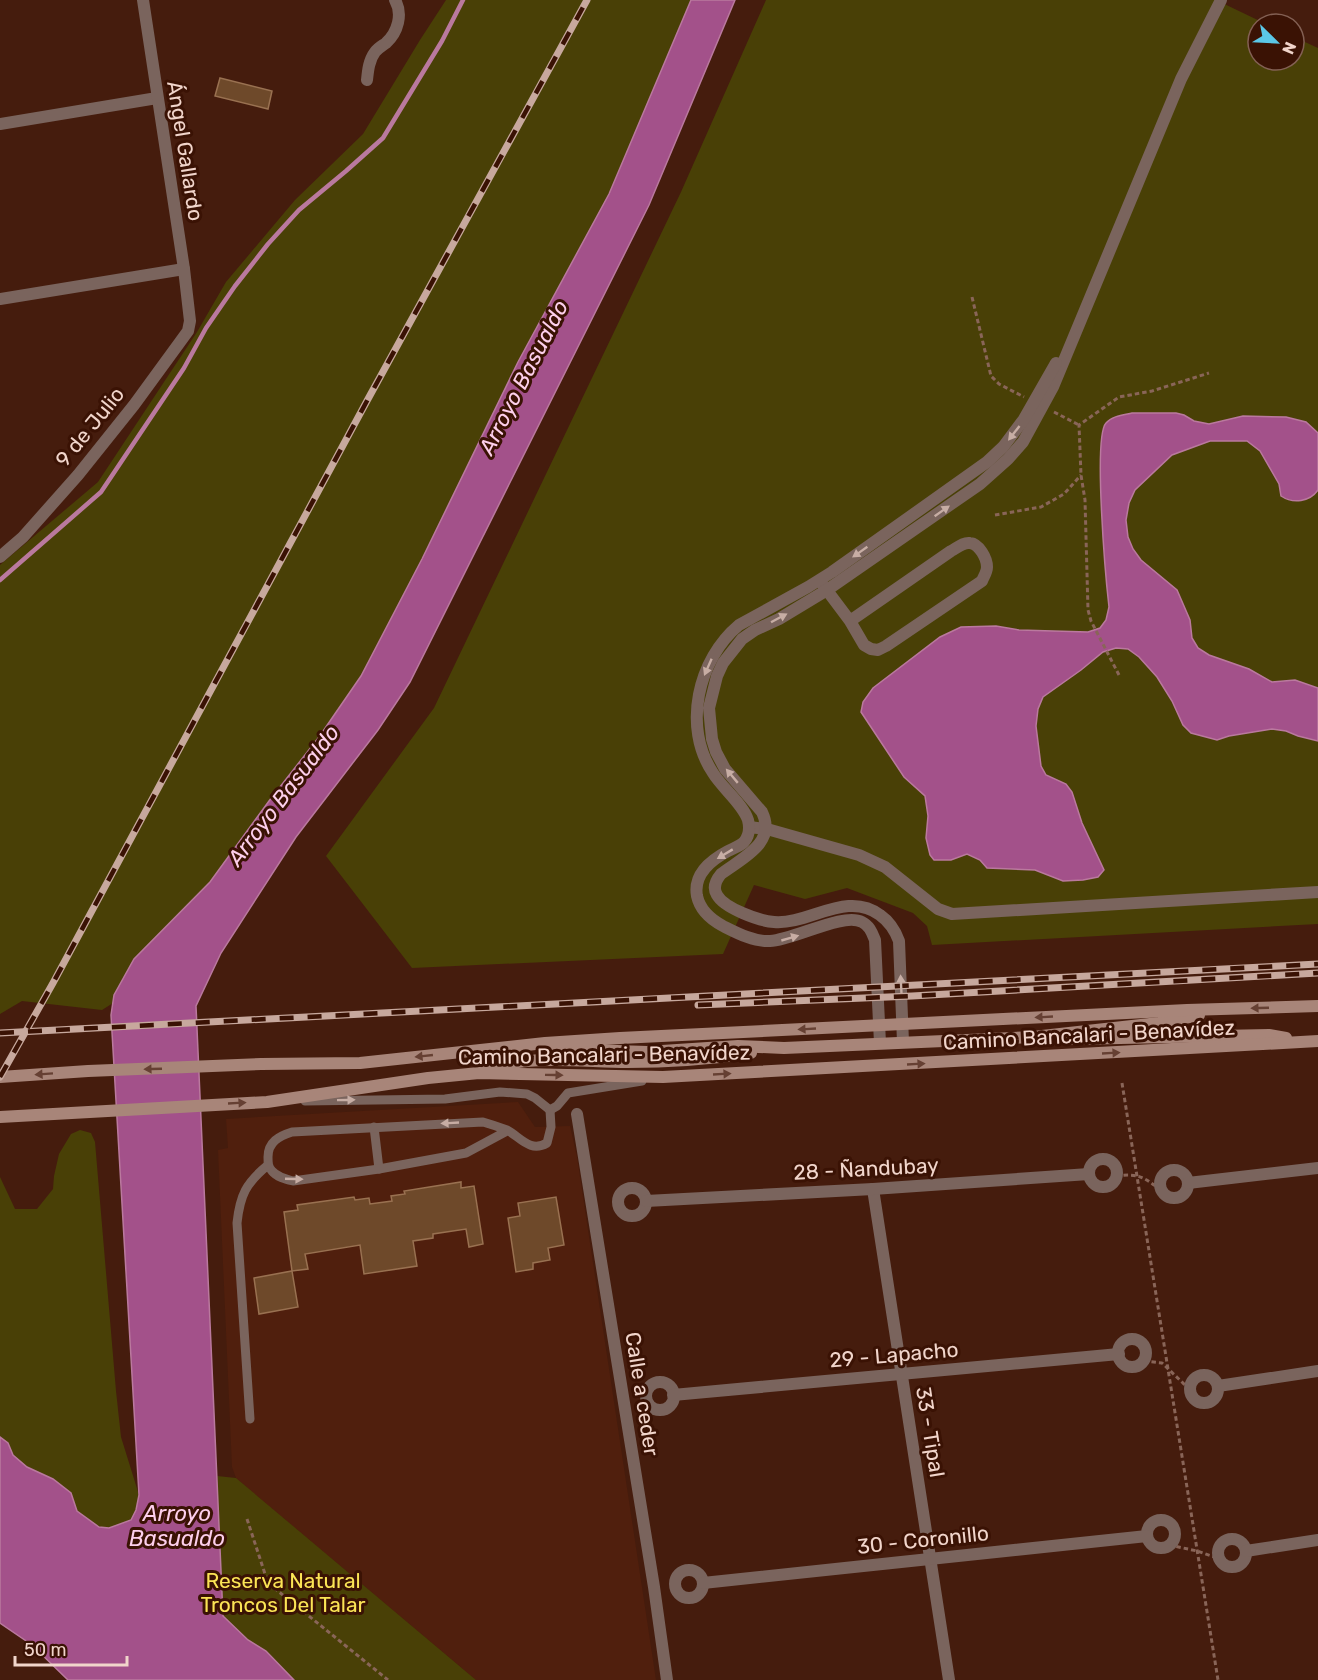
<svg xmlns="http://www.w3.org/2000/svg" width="1318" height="1680" viewBox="0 0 1318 1680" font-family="Rubik,sans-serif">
	<rect width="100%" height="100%" fill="#451c0d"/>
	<path fill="#501f0d" d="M518 1102 535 1127 570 1126 577 1157 656 1680H476L251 1491 236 1478 232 1467 218 1150 228 1148 226 1119Z"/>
	<g fill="#494006">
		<path d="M446 0H691L609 194 518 362 422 559 361 676 319 737 269 801 210 882 134 959 114 995 113 1003 102 1010 22 1001 0 1014V565L98 482 197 332 226 282 295 200 363 134 420 40Z"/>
		<path d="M766 0H1216L1266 24H1258V60H1294V37L1318 48V924L932 945 927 926 913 913 847 888 805 899 754 885 723 954 412 968 326 856 434 708 681 192Z"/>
		<path d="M80 1130 91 1133 95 1142 116 1391 121 1437 139 1495 136 1510 131 1520 109 1528 99 1527 77 1511 71 1493 52 1478 27 1467 13 1455 8 1443 0 1437V1177L15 1209H37L53 1189 54 1176 59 1154 71 1134Z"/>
		<path d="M217 1476 236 1478 476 1680H294L266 1651 248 1640 223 1616Z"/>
	</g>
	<g fill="#a3518a" stroke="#ba799e" stroke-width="1.5">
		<path d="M691 0H735L649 205 410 682 378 730 296 837 221 953 196 1006 223 1616 248 1640 266 1651 294 1680H68L32 1645 0 1623V1437L8 1443 13 1455 27 1467 53 1479 71 1493 77 1511 99 1527 109 1528 131 1520 136 1510 139 1495 111 1015 114 995 134 959 210 882 269 801 319 737 361 676 422 559 518 362 609 194Z"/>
		<path d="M1132 413H1176L1184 415 1194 421 1209 424 1243 416 1286 417 1306 422 1318 433V490C1310 502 1293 504 1281 496L1279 484 1260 451 1247 441H1210L1172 455 1135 490 1129 503 1126 520 1128 537 1133 549 1141 560 1177 590 1190 620 1192 638 1198 648 1209 655 1249 669 1272 682 1295 680 1318 688V741L1298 736 1286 731 1272 729 1229 736 1217 740 1191 733 1183 725 1172 701 1157 677 1139 657 1128 649 1116 648 1103 652 1081 670 1043 697 1038 709 1036 726 1041 766 1046 775 1066 784 1072 792 1082 823 1104 870 1098 877 1083 880 1063 881 1035 870 987 868 980 860 967 854 951 860H934L930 855 926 838 928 816 925 796 904 777 861 712 863 702 873 688 940 637 961 627 996 626 1019 630 1088 632 1100 628 1106 620 1109 607C1106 581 1093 437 1106 423 1112 416 1123 415 1132 413Z"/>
	</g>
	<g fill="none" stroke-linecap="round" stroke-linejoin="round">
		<path stroke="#ba799e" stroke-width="4.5" d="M0 580 101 492 184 368 206 328 235 286 268 244 299 210 346 171 383 138 442 41 463 0"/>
	</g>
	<g fill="#6e492a" stroke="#997151" stroke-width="1.5">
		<path d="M220 78 272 91 268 109 215 96Z"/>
		<path d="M461 1182V1188L474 1186 483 1244 469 1247 466 1229 433 1234V1238L413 1241 417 1266 364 1274 360 1245 305 1254 308 1269 292 1271 284 1212 298 1210 297 1205 354 1197 355 1200 369 1198 370 1204 392 1201 391 1196 405 1194 404 1191Z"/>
		<path d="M556 1197 564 1245 548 1248 550 1260 533 1263V1269L516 1272 508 1218 520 1216 518 1203Z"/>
		<path d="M292 1271 298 1307 259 1314 254 1278Z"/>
	</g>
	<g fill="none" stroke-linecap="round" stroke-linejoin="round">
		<g stroke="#896558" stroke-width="3" stroke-dasharray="4.5 3" stroke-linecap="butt">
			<path d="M972 297 991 376 999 384 1024 397"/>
			<path d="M1054 412 1079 425"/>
			<path d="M995 515 1041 507 1064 494 1081 475"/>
			<path d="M1119 675 1091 621 1088 610 1085 500 1081 475 1079 425 1119 397 1152 391 1209 373"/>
			<path d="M1122 1083 1218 1680"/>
			<path d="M1116 1176C1139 1173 1143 1177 1161 1190"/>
			<path d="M1144 1361 1162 1363 1183 1383 1190 1391"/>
			<path d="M247 1519 268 1583 388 1680"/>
			<path d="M1169 1545 1197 1551 1220 1559"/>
		</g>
		<g stroke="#7a645d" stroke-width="9">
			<path d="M305 1101 445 1099 500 1092 527 1094 535 1098 550 1110"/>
			<path d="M550 1110 557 1106 568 1093 642 1081"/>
			<path d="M374 1127 379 1169"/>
			<path d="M507 1131 466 1153 379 1169 293 1181C285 1179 277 1177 272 1171 268 1167 268 1163 268 1157 268 1142 279 1136 292 1132L483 1122C490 1124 499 1127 507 1130 520 1137 530 1153 547 1143L551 1127 550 1110"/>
			<path d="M250 1419 237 1223C240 1195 246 1183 268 1165"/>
		</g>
		<g stroke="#7a645d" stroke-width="12">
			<path d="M367 80C368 70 369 60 375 52 378 48 382 46 386 43 398 32 403 14 395 0"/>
			<path d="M0 124 157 98"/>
			<path d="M0 299 184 269"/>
			<path d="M0 557 23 537 78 475 134 405 180 342 188 331 190 321 184 269 143 0"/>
			<path d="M823 585 850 621 864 645 871 649 878 650 886 646 982 581C984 576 987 572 987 567 987 558 979 544 970 543 963 542 957 548 951 551L850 621"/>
			<path d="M749 827 767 829 859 855 885 867 938 909 952 914 1318 892"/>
			<path d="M903 1042 899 941C895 930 890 922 880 915 847 890 809 925 774 922 759 921 724 908 717 895 712 887 716 880 721 874 742 858 777 843 762 812L725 769 716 752 712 739 709 708 717 676 723 663 742 639 755 630 779 619 827 590 980 484 1008 459 1023 442 1053 387 1181 79 1221 0"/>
			<path d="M880 1043 875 940C872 933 870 926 862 922 843 912 794 940 770 941 754 942 737 933 723 926 710 919 700 910 697 896 693 874 711 860 728 851 734 848 740 846 744 842 749 836 750 828 748 820 743 804 722 788 713 773 682 727 698 659 739 625L808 587 832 572 987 462 1003 447 1024 419 1056 363"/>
			<path d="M577 1114 654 1587 667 1680"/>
			<circle cx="1103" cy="1173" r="14"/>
			<circle cx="1174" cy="1184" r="14"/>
			<path d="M1188 1183 1318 1168"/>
			<circle cx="632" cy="1202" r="14"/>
			<path d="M873 1189 949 1680"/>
			<path d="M646 1201 873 1189 1089 1174"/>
			<circle cx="1132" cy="1353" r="14"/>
			<circle cx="1204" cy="1389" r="14"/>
			<circle cx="660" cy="1396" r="14"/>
			<path d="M1218 1386 1318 1371"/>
			<path d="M673 1395 1119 1354"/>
			<circle cx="1161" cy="1534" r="14"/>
			<circle cx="1232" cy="1553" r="14"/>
			<path d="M1246 1551 1318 1540"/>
			<circle cx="689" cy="1584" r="14"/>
			<path d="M703 1583 1147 1536"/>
		</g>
		<g stroke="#a88579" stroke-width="12">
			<path d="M1070 1039 1269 1035 1286 1038"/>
			<path d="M555 1049 647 1052 738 1046 784 1048 1033 1037 1159 1023 1199 1015"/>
			<path d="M488 1069C527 1054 585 1062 627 1062 669 1062 710 1059 751 1053"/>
			<path d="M0 1077 88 1071 261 1064 360 1063 545 1043 620 1038 1187 1010 1318 1006"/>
			<path d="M0 1117 267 1102 428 1078 479 1073 663 1077 1318 1041"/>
		</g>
		<defs>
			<g id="rail">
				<path d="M698 1005 912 996 1318 973"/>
				<path d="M0 1033 1318 964"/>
				<path d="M0 1077 53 983 368 399 587 0"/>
			</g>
		</defs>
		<use href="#rail" stroke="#c7a89d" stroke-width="7"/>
		<use href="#rail" stroke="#3a1204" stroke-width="4.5" stroke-dasharray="14" stroke-linecap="butt"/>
	</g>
	<defs><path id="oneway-solid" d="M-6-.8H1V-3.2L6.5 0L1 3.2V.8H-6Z" transform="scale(1.5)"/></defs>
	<g fill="#c7ada4">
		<use href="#oneway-solid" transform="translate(1014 433) rotate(128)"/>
		<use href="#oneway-solid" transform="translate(942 511) rotate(-35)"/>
		<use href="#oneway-solid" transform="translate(860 552) rotate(145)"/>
		<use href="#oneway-solid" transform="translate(779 618) rotate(-28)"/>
		<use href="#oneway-solid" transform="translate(708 667) rotate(114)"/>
		<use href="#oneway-solid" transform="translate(732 776) rotate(-130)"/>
		<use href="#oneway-solid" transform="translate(725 854) rotate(149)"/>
		<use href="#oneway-solid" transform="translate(790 938) rotate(-16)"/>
		<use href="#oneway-solid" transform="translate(901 984) rotate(-93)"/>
		<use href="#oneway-solid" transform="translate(346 1100) rotate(-1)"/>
		<use href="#oneway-solid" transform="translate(450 1123) rotate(177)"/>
		<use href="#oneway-solid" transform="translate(294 1179) rotate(2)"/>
	</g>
	<g fill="#664033">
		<use href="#oneway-solid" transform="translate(1260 1008) rotate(178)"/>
		<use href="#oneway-solid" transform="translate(1044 1017) rotate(177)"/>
		<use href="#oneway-solid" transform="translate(807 1029) rotate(177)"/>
		<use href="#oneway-solid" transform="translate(1111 1053) rotate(-3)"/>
		<use href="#oneway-solid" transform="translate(424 1056) rotate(174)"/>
		<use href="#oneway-solid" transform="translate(916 1064) rotate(-3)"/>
		<use href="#oneway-solid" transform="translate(153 1069) rotate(178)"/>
		<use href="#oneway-solid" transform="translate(44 1074) rotate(176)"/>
		<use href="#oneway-solid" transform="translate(722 1074) rotate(-3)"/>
		<use href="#oneway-solid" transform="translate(554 1075) rotate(1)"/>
		<use href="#oneway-solid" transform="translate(237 1103) rotate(-3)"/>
	</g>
	<g text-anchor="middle" stroke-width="6" stroke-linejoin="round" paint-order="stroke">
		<g font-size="21" fill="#f1d5cb" stroke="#3a1204">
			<text transform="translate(185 151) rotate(81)" y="7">Ángel Gallardo</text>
			<text transform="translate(90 427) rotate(-51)" y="7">9 de Julio</text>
			<text transform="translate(1089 1035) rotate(-3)" y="7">Camino Bancalari - Benavídez</text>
			<text transform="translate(604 1055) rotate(-1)" y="7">Camino Bancalari - Benavídez</text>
			<text transform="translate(866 1169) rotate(-3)" y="7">28 - Ñandubay</text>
			<text transform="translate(894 1355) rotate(-5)" y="7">29 - Lapacho</text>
			<text transform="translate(642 1394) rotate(81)" y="7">Calle a ceder</text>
			<text transform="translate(930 1432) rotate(81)" y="7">33 - Tipal</text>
			<text transform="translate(923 1540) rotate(-6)" y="7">30 - Coronillo</text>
		</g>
		<g font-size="21" fill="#fbe455" stroke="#3a1204">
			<text x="283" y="1588">Reserva Natural<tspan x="283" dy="24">Troncos Del Talar</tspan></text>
		</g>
		<g font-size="22" font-style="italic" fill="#fdcfec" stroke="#3a1204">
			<text transform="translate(523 377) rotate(-63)" y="8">Arroyo Basualdo</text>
			<text transform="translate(283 795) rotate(-53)" y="8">Arroyo Basualdo</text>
			<text x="177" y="1521">Arroyo<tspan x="177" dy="25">Basualdo</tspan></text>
		</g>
	</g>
	<g transform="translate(1276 42) rotate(114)"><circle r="28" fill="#3a1204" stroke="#836054" stroke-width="1.5"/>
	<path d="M0-4.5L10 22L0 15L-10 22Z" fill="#5bc7e7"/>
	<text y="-9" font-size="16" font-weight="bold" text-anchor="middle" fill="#f1d5cb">N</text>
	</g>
	<path d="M15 1656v9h112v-9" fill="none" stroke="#f1d5cb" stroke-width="3"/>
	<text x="24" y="1656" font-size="18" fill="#f1d5cb" stroke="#3a1204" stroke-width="4.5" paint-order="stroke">50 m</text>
</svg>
